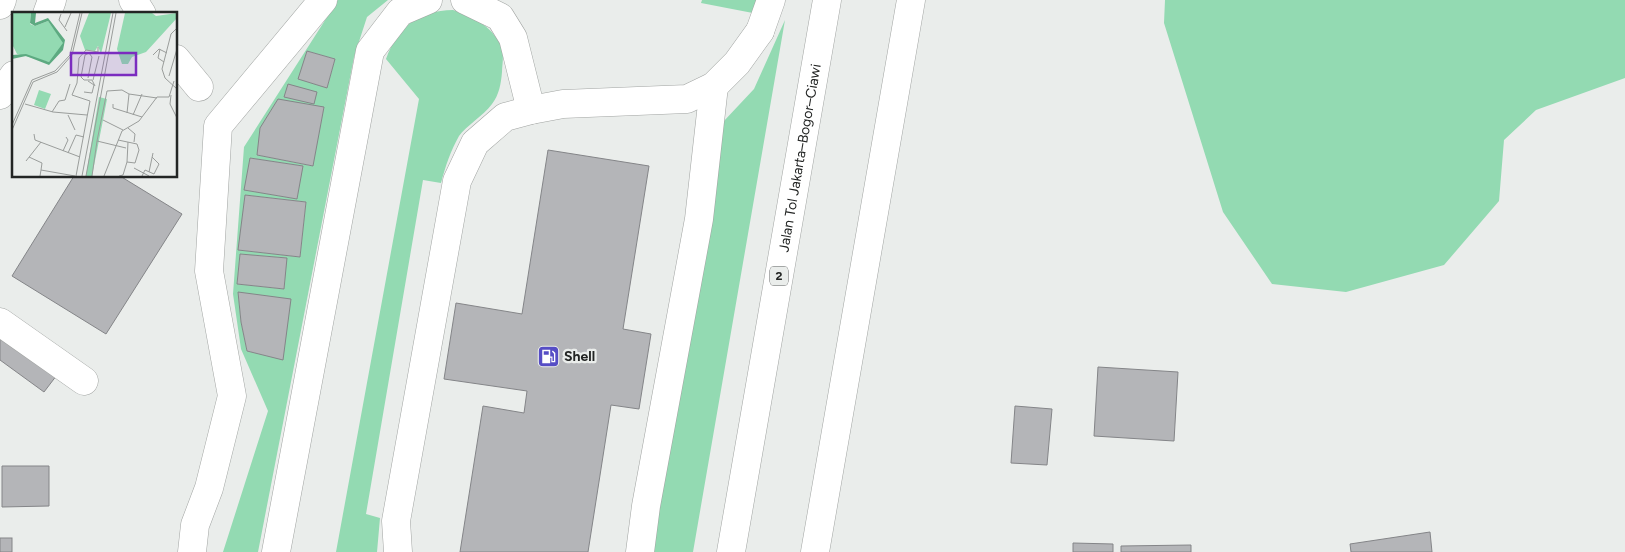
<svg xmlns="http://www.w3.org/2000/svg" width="1625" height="552" viewBox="0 0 1625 552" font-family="Figtree,sans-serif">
	<rect width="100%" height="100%" fill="#eaedeb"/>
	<g fill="#93dab2" fill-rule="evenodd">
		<path d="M338 0H388L367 17 354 57 258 552H223L268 411 241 349 233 294 244 147ZM307 51 335 59 327 88 299 79ZM324 107 312 166 257 155ZM250 158 302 166 297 199 245 190ZM245 195 306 202 300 257 239 250ZM240 254 286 258 284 289 237 284ZM238 292 283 359 247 351 241 322Z"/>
		<path d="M702 0H761L758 14 701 3Z"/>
		<path d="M1165 0H1625V78L1536 110 1504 140 1499 201 1444 265 1346 292 1272 284 1223 212 1164 23Z"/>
		<path d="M453 10C473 16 495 28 502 49 504 56 502 66 502 72 501 84 499 95 492 104 483 116 466 126 459 136 451 150 445 167 441 183L423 180 366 514 380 518 377 552H336L419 99 386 59C398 26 418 11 453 10Z"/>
		<path d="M785 20 693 552H649L723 122 754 89Z"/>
	</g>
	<g fill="#b4b5b8" stroke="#848588">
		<path d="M307 51 335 59 327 88 298 79Z"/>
		<path d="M288 84 317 92 314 104 284 97Z"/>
		<path d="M278 99 324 107 313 166 257 155 260 128Z"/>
		<path d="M548 150 649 166 623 329 651 334 639 409 611 405 588 552H460L483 406 524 413 527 391 444 379 456 303 522 314Z"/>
		<path d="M250 158 303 166 297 199 244 190Z"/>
		<path d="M74 176H120L182 214 106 334 12 276Z"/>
		<path d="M245 195 306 202 300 257 238 250Z"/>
		<path d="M240 254 287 258 284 289 237 284Z"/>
		<path d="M238 292 291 299 283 360 247 351 241 322Z"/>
		<path d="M0 326 60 371 44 392 0 360Z"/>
		<path d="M1098 367 1178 372 1174 441 1094 436Z"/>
		<path d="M1015 406 1052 409 1047 465 1011 463Z"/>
		<path d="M2 466H49V506L2 507Z"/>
		<path d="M1430 532 1432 552H1351L1350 544Z"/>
		<rect x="0" y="538" width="12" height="14"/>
		<path d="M1073 543 1113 544V552H1073Z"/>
		<path d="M1191 545V552H1121V546Z"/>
	</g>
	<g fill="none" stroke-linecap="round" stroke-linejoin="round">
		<defs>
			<g id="minor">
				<path d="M133 0 142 14"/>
				<path d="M465 0 500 17 513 38 531 110"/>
				<path d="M0 5 2 0"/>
				<path d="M47 14 52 0"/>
				<path d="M176 59 199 87"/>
				<path d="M0 95 14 75"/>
				<path d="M0 322 84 381"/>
				<path d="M192 552 195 525 209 488 232 396 209 271 218 126 323 0"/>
				<path d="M276 552 370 51 400 12 428 0"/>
				<path d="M398 552 396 521 457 181 475 143 505 117 531 110 563 104 687 99 714 86 737 63 760 31"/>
				<path d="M640 552 646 506 699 219 714 86"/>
			</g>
			<g id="highway">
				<path d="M760 31 771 0"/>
				<path id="s1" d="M731 552 827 0"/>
				<path d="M815 552 911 0"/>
			</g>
		</defs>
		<use href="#minor" stroke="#a1a4a2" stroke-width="29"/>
		<use href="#highway" stroke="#a1a4a2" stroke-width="29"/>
		<use href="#minor" stroke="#fff" stroke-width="28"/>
		<use href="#highway" stroke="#fff" stroke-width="28"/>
	</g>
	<defs>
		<symbol id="fuel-square" viewBox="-11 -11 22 22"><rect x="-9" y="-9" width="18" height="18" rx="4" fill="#564dc5" stroke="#eaedeb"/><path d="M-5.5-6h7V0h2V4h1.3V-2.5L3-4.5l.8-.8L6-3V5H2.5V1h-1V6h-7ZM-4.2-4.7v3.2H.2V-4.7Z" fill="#fff"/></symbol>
	</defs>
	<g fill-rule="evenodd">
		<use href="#fuel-square" x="536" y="344" width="25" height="25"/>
	</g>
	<g text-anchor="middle" stroke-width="4.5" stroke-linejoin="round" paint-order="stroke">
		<rect fill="#eaedeb" stroke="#5f6160" stroke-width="1" x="770" y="266.5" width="18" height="19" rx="4"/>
		<g font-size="12" font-weight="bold" fill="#232524">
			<text x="779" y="280">2</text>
		</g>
		<g font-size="14" fill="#232524" stroke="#eaedeb">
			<text dy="5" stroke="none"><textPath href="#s1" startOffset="400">Jalan Tol Jakarta–Bogor–Ciawi</textPath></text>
		</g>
		<g font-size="14" font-weight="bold" fill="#232524" stroke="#eaedeb" text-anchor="start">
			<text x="564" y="361">Shell</text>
		</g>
	</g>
	<g transform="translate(12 12)">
		<rect width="165" height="165" fill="#eaedeb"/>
		<path d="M0 1H19L18 12 23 14 36 9 52 31 42 46 37 50 5 42 0 32ZM77 1H99L89 42 86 34 83 39 73 38 68 24ZM113 1H140L144 4 165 1V6L134 40 120 45 116 52H110L105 37ZM27 78 39 82 33 97 22 93ZM87 85 95 87 91 108 80 164H74Z" fill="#93dab2"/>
		<path d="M19 1H24L23 11 36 6 53 28 51 38 37 53 14 44 0 47V43L14 42 37 50 51 31 36 9 23 14 18 11Z" fill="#5daa81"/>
		<path fill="none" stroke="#9a9d9b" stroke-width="1" d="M49 2 47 8 55 19M53 15 59 1M165 16 159 22 150 57 153 66 165 77M148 37 146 46 152 50M141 43 147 37 155 41M80 45 77 41 73 43 69 65 72 68H80L83 74M157 64 165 37M76 66 80 45M81 68 87 44M95 79 110 78 117 82M72 80 80 81 82 73 76 69M159 83 158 92 165 106M13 92 41 100 75 103M101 92V96L130 105M40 100 47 89 53 88 58 72M115 101 117 82 145 86M56 103 63 118M121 103 130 82M91 108 111 118M0 113 20 68 43 59 58 43 68 1M116 116 123 122 122 130M0 118 21 70 45 60 60 43 70 1M22 122 23 128 68 145M106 128 125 132 127 138 123 151 115 150 111 163 107 164M85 129 95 79M51 139 56 128 54 125M56 141 64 123 72 125M17 145 30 151 29 158M14 149 29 130M115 150 116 130M122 156 137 164M137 160 141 141M28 164 29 158 63 164M64 164 78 89 60 83 65 71 67 46 74 38 86 40V35M70 164 101 1M74 164 104 1M80 164 85 129 114 136M92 164 110 119 127 109 145 85H157L162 69M130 164 133 158 142 162 147 152 140 145"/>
		<path fill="#7b2cbf" fill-opacity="0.15" stroke="#7b2cbf" stroke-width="2.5" d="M59 41H124V63H59Z"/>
		<rect width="165" height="165" fill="none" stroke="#232524" stroke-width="2.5"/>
	</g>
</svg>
